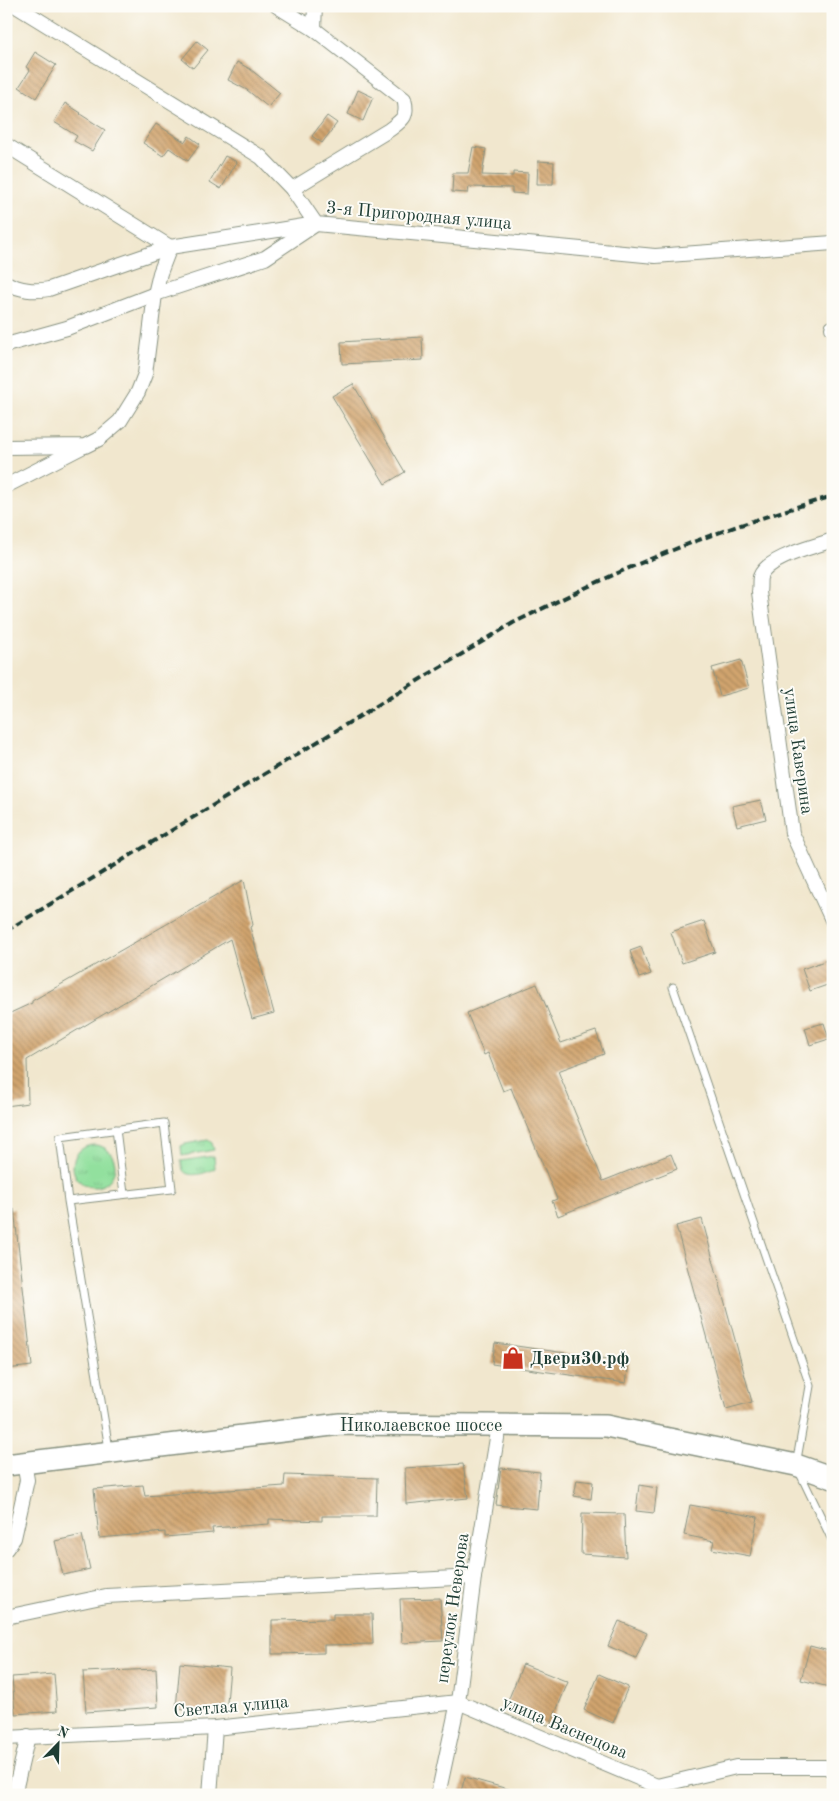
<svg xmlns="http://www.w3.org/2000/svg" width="839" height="1801" viewBox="0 0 839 1801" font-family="'Old Standard TT',serif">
	<defs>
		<pattern id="grass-tufts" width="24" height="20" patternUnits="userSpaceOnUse" patternTransform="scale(1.25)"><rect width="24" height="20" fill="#92e09e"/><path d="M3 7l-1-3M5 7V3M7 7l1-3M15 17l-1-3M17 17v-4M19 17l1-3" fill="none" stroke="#7dc189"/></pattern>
		<pattern id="building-back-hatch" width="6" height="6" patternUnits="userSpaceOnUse" patternTransform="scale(1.25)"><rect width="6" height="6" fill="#d1a46e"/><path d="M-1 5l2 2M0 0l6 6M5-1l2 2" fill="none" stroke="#a9875b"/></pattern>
	</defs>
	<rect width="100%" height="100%" fill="#fdfcf7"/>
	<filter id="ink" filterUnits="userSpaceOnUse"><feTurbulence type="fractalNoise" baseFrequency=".02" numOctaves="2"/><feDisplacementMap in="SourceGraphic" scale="10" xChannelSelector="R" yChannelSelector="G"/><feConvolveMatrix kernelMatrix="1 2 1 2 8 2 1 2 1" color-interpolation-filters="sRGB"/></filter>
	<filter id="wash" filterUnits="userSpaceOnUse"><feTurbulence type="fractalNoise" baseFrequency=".0096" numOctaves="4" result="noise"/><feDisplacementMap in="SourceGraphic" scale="20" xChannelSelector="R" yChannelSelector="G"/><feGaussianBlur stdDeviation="1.12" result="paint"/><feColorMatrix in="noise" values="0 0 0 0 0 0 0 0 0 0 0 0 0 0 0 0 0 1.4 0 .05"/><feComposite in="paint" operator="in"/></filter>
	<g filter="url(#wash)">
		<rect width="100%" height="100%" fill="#f1e7ce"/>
		<g fill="url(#grass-tufts)" stroke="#588e69">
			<path d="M208 1140 212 1143 214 1150 182 1156 181 1146 185 1144Z"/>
			<circle cx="94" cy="1166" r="21"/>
			<path d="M214 1156 215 1168C208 1173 188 1179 183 1170 182 1167 182 1164 181 1161Z"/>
		</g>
		<g id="blocks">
			<g fill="url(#building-back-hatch)">
				<path d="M197 41 208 50 193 68 182 59Z"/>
				<path d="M35 52 56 65 36 98 19 87 30 70 26 67Z"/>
				<path d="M237 62 250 69 280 93 268 107 247 90 228 80Z"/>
				<path d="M358 90 373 97 363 121 348 114Z"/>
				<path d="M65 103 81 113 80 114 105 130 92 151 74 141 77 136 54 122Z"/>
				<path d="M327 116 337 123 322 143 312 136Z"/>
				<path d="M156 124 185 142 189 136 200 144 188 161 169 148 163 156 143 143Z"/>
				<path d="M473 147 486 149 482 175 513 176V172L528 173 527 194 512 193V188L469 187 468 193 452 192 453 173H468Z"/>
				<path d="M225 156 237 162 221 189 210 182Z"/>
				<path d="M538 161 554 162 553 184H537Z"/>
				<path d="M422 337 423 360 342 364 341 342Z"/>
				<path d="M353 384 405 472 385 484 332 396Z"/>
				<path d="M741 660 749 688 720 696 712 668Z"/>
				<path d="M761 800 766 819 737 826 732 806Z"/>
				<path d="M244 880 253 925 250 927 274 1013 252 1019 230 939 27 1060 28 1103 6 1106V1015L32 1003V1001Z"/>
				<path d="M704 921 715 952 682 963 671 932Z"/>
				<path d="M641 947 651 974 639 978 630 951Z"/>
				<path d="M830 959 833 966V983L810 991 802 969Z"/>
				<path d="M537 984 561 1043 596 1031 604 1054 558 1071 603 1181 671 1154 677 1169 558 1216 552 1201 557 1199 511 1088 503 1091 488 1053 484 1055 467 1013Z"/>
				<path d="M824 1023 829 1039 810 1045 805 1028Z"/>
				<path d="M6 1209H14L32 1366 6 1369Z"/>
				<path d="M702 1219 752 1402 726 1409 676 1226Z"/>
				<path d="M495 1343 629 1362 626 1383 492 1364Z"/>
				<path d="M463 1464 468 1498 406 1504 405 1468Z"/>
				<path d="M501 1468 540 1472 537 1509 496 1505Z"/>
				<path d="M285 1475 377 1478 376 1516H322V1521L269 1519V1524L212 1528 213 1533 165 1537V1532L99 1538 94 1489 143 1485 145 1496 284 1486Z"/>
				<path d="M577 1480 593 1482 591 1499 574 1496Z"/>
				<path d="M639 1485 657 1488 654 1513 636 1511Z"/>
				<path d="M690 1505 758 1517 750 1556 712 1549 714 1541 684 1535Z"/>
				<path d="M582 1513 624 1514 626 1557 581 1554Z"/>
				<path d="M82 1535 90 1569 63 1575 55 1541Z"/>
				<path d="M440 1598 443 1641 402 1643 400 1599Z"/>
				<path d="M333 1614H372L373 1644 324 1645V1653L272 1654V1620L333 1619Z"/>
				<path d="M619 1621 647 1633 636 1658 608 1646Z"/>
				<path d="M810 1646 833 1652V1688L801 1680Z"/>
				<path d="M180 1663 230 1668 226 1714 176 1709Z"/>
				<path d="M523 1664 568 1682 550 1726 505 1708Z"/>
				<path d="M156 1669 158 1707 86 1712 83 1672Z"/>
				<path d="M54 1674 57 1711 15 1714 12 1677Z"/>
				<path d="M599 1674 628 1687 613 1723 584 1710Z"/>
				<path d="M465 1777 515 1791 514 1795H460Z"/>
			</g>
		</g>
	</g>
	<g filter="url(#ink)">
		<use href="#blocks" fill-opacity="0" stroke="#889281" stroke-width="1"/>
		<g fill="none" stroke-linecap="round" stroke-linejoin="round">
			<defs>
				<g id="lane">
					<path d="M673 987 810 1386 796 1465 833 1542"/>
					<path d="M116 1129 124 1194"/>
					<path d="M68 1201 172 1189 164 1123 60 1137 68 1201 109 1449"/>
				</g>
				<g id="street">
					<path d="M16 6 261 157 292 189 316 224 655 256 833 243"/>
					<path d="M277 6 314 29 315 6"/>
					<path d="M6 145 170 247 160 273 155 294 145 374 138 392 120 421 99 439 85 446 6 447"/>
					<path d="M292 189 389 130C402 120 409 117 404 99L314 29"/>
					<path d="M6 283C21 290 33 292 49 289L170 247 310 225"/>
					<path d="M832 328H833"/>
					<path d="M6 345 67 328 155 294 265 258 316 224"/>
					<path d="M6 486 82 447"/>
					<path d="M833 540C814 547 767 557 760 577 759 581 760 588 759 592L792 833 833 922"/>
					<path d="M6 1549 14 1538 27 1480 24 1462"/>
					<path d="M6 1617 106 1596 474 1577"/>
					<path d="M6 1738 215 1728 458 1702 657 1786"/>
					<path d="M657 1786 736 1767H825L833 1769"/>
					<path d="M14 1795 28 1736"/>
					<path d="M210 1795 215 1728"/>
					<path d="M438 1795 458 1702 474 1577 499 1426"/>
				</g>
				<path id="primary" d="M6 1465 340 1424 606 1426 796 1465 833 1478"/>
			</defs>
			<use href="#lane" stroke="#889281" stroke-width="9"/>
			<use href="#street" stroke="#889281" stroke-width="16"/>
			<use href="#primary" stroke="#889281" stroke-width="24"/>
			<use href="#lane" stroke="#fff" stroke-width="7"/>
			<use href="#street" stroke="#fff" stroke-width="14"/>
			<use href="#primary" stroke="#fff" stroke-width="21"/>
			<path stroke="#1f3d34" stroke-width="4" stroke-dasharray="8 4" stroke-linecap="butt" d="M6 931 513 623C566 597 618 571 673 550 725 529 779 512 833 496"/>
		</g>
	</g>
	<defs>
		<symbol id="shop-bare" viewBox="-9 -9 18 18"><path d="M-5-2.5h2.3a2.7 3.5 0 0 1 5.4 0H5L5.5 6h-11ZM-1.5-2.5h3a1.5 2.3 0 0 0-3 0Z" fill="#c8321e" stroke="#fdfcf7" stroke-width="2.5" paint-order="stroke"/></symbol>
	</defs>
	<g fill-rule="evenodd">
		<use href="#shop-bare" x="497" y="1342" width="32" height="32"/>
	</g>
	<g text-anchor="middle" stroke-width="4" stroke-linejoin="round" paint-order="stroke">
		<g font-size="18" fill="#1f3d34" stroke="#fdfcf7">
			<text transform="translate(419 215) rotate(5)" y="6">3-я Пригородная улица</text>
			<text transform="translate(799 751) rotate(82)" y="6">улица Каверина</text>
			<text x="421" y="1431">Николаевское шоссе</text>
			<text transform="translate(452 1608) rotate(-82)" y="6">переулок Неверова</text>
			<text transform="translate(231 1706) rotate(-5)" y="6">Светлая улица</text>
			<text transform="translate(565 1727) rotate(23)" y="6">улица Васнецова</text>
		</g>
		<g font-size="18" font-weight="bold" fill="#1f3d34" stroke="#fdfcf7" text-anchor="start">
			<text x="530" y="1364">Двери30.рф</text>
		</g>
	</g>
	<rect width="839" height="1801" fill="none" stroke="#fdfcf7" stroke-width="25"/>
	<g transform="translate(58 1744) rotate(23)" stroke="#fdfcf7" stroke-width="4" paint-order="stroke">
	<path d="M0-4L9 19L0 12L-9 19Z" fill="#1f3d34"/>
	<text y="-8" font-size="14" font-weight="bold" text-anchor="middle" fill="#1f3d34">N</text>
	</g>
</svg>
